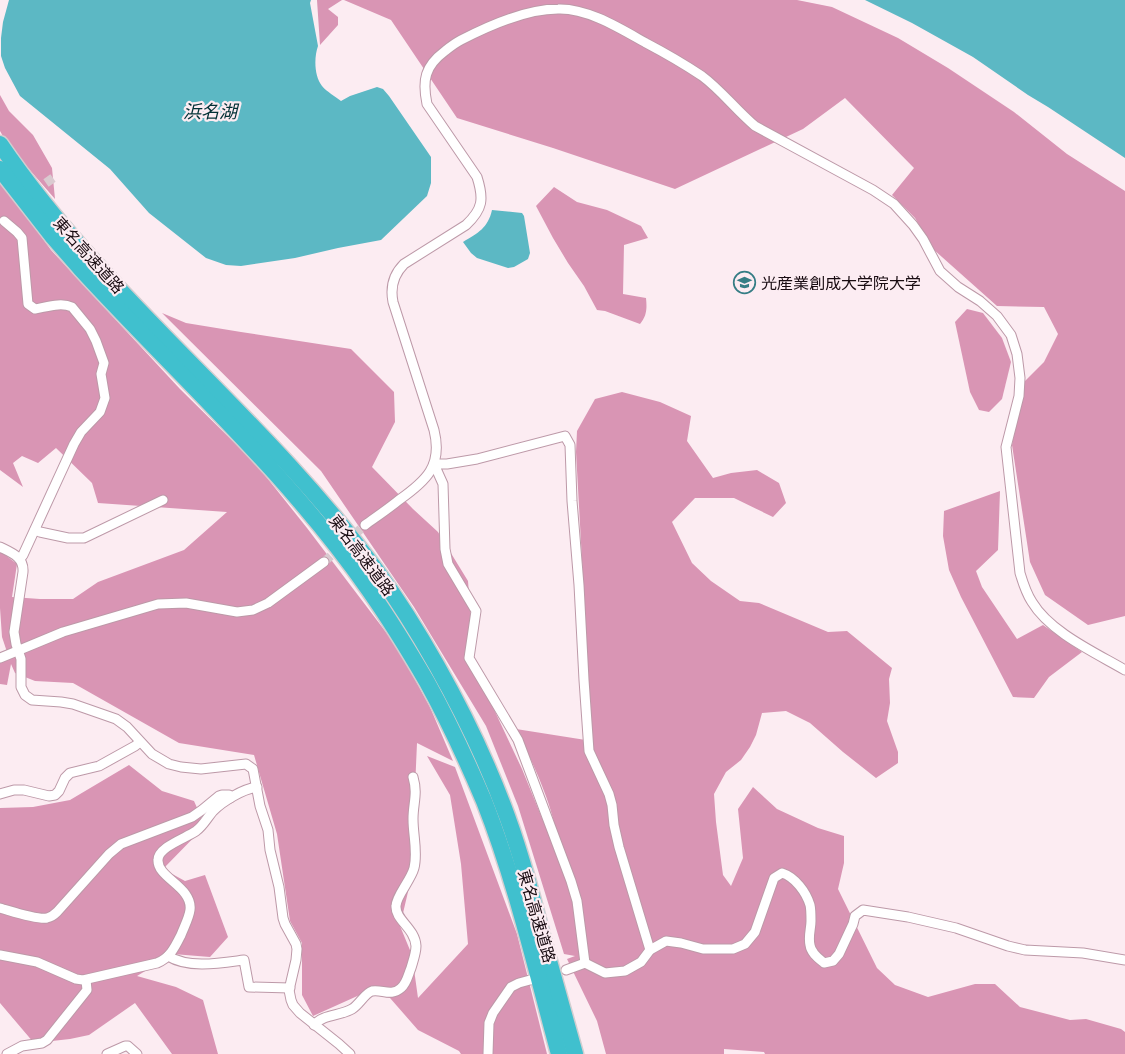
<svg xmlns="http://www.w3.org/2000/svg" width="1125" height="1054" viewBox="0 0 1125 1054" font-family="'Playfair Display','Noto Sans JP',serif">
	<rect width="100%" height="100%" fill="#fcecf2"/>
	<g fill="#d995b4">
		<path d="M317 0H342L328 9 338 17V25L320 45Z"/>
		<path d="M344 0H797L832 7 898 38 948 68 1014 112 1067 154 1125 191V616L1088 625 1045 595 1030 562 1012 445 1023 383 1044 362 1058 334 1044 307 997 306 933 249 915 218 892 195 914 168 845 98 803 129 675 189 553 148 457 118 391 20Z"/>
		<path d="M0 95 9 111 33 135 52 168 55 199 8 145 0 131Z"/>
		<path d="M0 180 51 250 180 389 256 464 307 528 398 648 430 707 453 761 417 743 411 879 400 926 412 955 418 998 468 944 461 864 450 795 427 756 455 767 517 934 547 1054H461L459 1051 418 1030 390 998 364 993 313 1016 302 995V943L290 921 277 834 254 755 179 743 73 683 35 681 15 673 11 664 7 685 0 684V655H8L2 637 0 608V551L17 564 12 597 40 599H73L98 582 184 550 227 512 98 503 92 483 56 448 38 463 22 456 13 463 23 487 0 470Z"/>
		<path d="M554 187 577 202 607 210 641 226 648 238 624 245 623 294 646 298C647 308 647 316 640 324L605 311 597 310 584 286 568 263 553 238 536 206Z"/>
		<path d="M967 309 983 313 1002 338 1011 362 1002 399 989 412 979 410 970 392 955 322Z"/>
		<path d="M162 313 186 323 241 332 351 349 394 392 395 422 372 467 413 509 438 532 468 581 475 669 522 769 546 828 559 855C558 815 534 765 516 729L592 741 576 452 577 431 595 399 622 392 660 402 691 416 687 441 713 478 731 473 757 470 779 483 786 503 773 517 734 498H695L672 522 692 563 711 581 740 601 759 603 828 632 847 631 892 668 889 679 890 703 887 721 898 752V763L876 778 843 752 810 723 786 711 762 713 756 735 750 747 741 760 726 772 714 794 716 822 723 875 731 886 743 858 738 809 753 787 777 809 818 828 844 836V863L838 889 877 968 895 985 928 997 975 984H995L1020 1007 1070 1020 1086 1019 1121 1029 1125 1032V1054H765L764 1052 724 1049V1054H606L597 1021 567 959 575 956 564 954 518 806 486 726 414 607 321 471Z"/>
		<path d="M1000 491 998 550 976 571 982 587 1017 639 1043 625 1082 652 1049 677 1034 698 1013 697 961 597 949 570 943 536 944 511Z"/>
		<path d="M129 765 162 791 194 801 205 826 163 869 185 881 205 875 228 937 210 957 173 954 137 976 176 987 203 1000 218 1054H172L135 1003 89 1035 70 1039 34 1043 0 1003V808L33 807 70 800Z"/>
	</g>
	<g fill="#5cb8c4">
		<path d="M9 0H311L310 3 318 46C314 57 314 76 322 86 327 92 335 96 341 101L350 96 377 87 383 89 389 96 431 157V183L427 196 381 240 338 248 295 258 241 266 226 265 206 258 149 213 110 169 20 96 5 68 1 56V38L3 22Z"/>
		<path d="M865 0H1125V158L1048 107 1028 95 973 57 912 23Z"/>
		<path d="M492 210 522 213 524 216 530 253 528 259 514 267 508 268 477 258 471 253 463 242C478 233 488 228 492 210Z"/>
	</g>
	<g fill="none" stroke-linecap="round" stroke-linejoin="round">
		<g stroke="#dacad0" stroke-width="9" stroke-dasharray="9 4.5" stroke-linecap="butt">
			<path d="M46 183 53 178"/>
			<path d="M324 562 365 525"/>
		</g>
		<defs>
			<g id="minor">
				<path d="M4 221 17 232 22 238 28 304 35 309C47 307 61 302 72 307L90 329 96 341 104 363 101 374 105 398 100 412 81 432 74 444 23 555 20 559"/>
				<path d="M365 525C376 517 388 509 399 500 426 481 443 466 434 430L393 302C390 287 393 275 404 264L466 225C483 209 484 199 477 177L427 104C422 80 425 66 445 51 450 47 455 43 461 40 488 26 527 9 558 9 588 8 621 29 646 43 665 53 684 64 702 76 721 90 736 110 755 126L873 190 894 204 913 225 923 239 940 271 958 287 980 301 997 316 1011 335 1017 354 1020 378 1019 396 1006 447 1020 573C1023 583 1026 593 1032 602 1050 632 1094 652 1125 670"/>
				<path d="M35 530 40 532 68 538H84L163 500"/>
				<path d="M0 547C12 553 24 557 23 572L14 632 16 644 21 659V687L25 695 32 700 61 702 73 704 116 719 127 727 152 754 169 764 181 767 201 769 246 764 253 769 260 806 268 830 270 850 279 887 283 918 285 924 296 944 297 949 296 960 289 990 291 1000 293 1005 300 1013 339 1044 350 1054"/>
				<path d="M0 658 63 632 158 604 186 603 237 612 253 610 268 603 324 562"/>
				<path d="M0 794 14 790H24L49 796 55 795 59 791 65 778 70 773 99 766 135 746 140 742"/>
				<path d="M0 908C11 911 37 920 47 918 51 917 54 915 57 912L109 854 121 844 192 817 202 810 219 796 222 795H229L230 798"/>
				<path d="M0 955 37 962 76 979 83 980 157 963C170 958 175 947 181 935 184 927 189 918 190 910 193 887 157 878 158 860 158 847 186 838 196 831 203 826 207 818 213 811 223 801 243 789 257 787"/>
				<path d="M168 956C189 969 221 963 244 960L249 987 290 988"/>
				<path d="M585 963 577 901 571 881 518 740 469 658 476 611 448 564 445 549 443 484 434 464H447L477 459 565 436 570 445 572 501 579 585 584 680 589 751 609 794 612 805 614 825 619 847 650 950"/>
				<path d="M566 970 585 963 605 973 625 971 641 962 650 950 666 941 681 943 703 949H733L745 944 755 932 774 878 782 873C795 877 806 892 810 905 811 909 811 916 811 921 811 929 808 936 810 945 811 953 818 958 824 963L833 961 839 954 853 924 855 916 863 910 908 917 956 928 1008 946 1025 950 1083 953 1125 960"/>
				<path d="M314 1025C323 1014 340 1016 352 1009 359 1005 365 993 372 991 382 989 391 997 401 988 407 983 408 975 411 968 413 961 416 953 416 946 415 928 395 920 396 906 396 896 411 880 414 868 418 852 413 836 413 819 413 803 418 794 413 777"/>
				<path d="M7 1054 22 1046 42 1043 47 1040 87 990 86 980"/>
				<path d="M107 1054 125 1046H128L137 1054"/>
				<path d="M488 1054 489 1023 493 1013 511 987 519 983 530 980"/>
			</g>
			<g id="motorway">
				<path d="M0 144C108 303 266 418 378 573 400 603 419 634 437 666 464 714 488 764 507 816 522 857 533 900 544 943 554 980 565 1017 575 1054"/>
				<path d="M0 169 53 237 80 268C176 373 288 473 369 590 390 620 409 651 427 682 448 720 467 761 484 801 516 882 536 970 559 1054"/>
			</g>
		</defs>
		<use href="#minor" stroke="#bd99a8" stroke-width="11"/>
		<use href="#motorway" stroke="#d1ced0" stroke-width="19"/>
		<use href="#minor" stroke="#fff" stroke-width="9"/>
		<use href="#motorway" stroke="#40c0ce" stroke-width="16"/>
	</g>
	<defs>
		<symbol id="university-ring" viewBox="-11 -11 22 22"><circle r="9.5" fill="#fcecf2" stroke="#357d85" stroke-width="1.5"/><path d="M0-5L7-2L0 1L-7-2ZM-4 1L0 2.5L4 1V4Q0 6-4 4Z" fill="#357d85"/></symbol>
	</defs>
	<g fill-rule="evenodd">
		<use href="#university-ring" x="732" y="270" width="25" height="25"/>
	</g>
	<g text-anchor="middle" stroke-width="4.5" stroke-linejoin="round" paint-order="stroke">
		<g font-size="16" fill="#190c12" stroke="#fcecf2">
			<text transform="translate(89 255) rotate(48)" y="6">東名高速道路</text>
			<text transform="translate(362 555) rotate(53)" y="6">東名高速道路</text>
			<text transform="translate(537 916) rotate(74)" y="6">東名高速道路</text>
		</g>
		<g font-size="16" fill="#190c12" stroke="#fcecf2" text-anchor="start">
			<text x="761" y="289">光産業創成大学院大学</text>
		</g>
		<g font-size="18" font-style="italic" fill="#013035" stroke="#fcecf2">
			<text x="210" y="118">浜名湖</text>
		</g>
	</g>
</svg>
